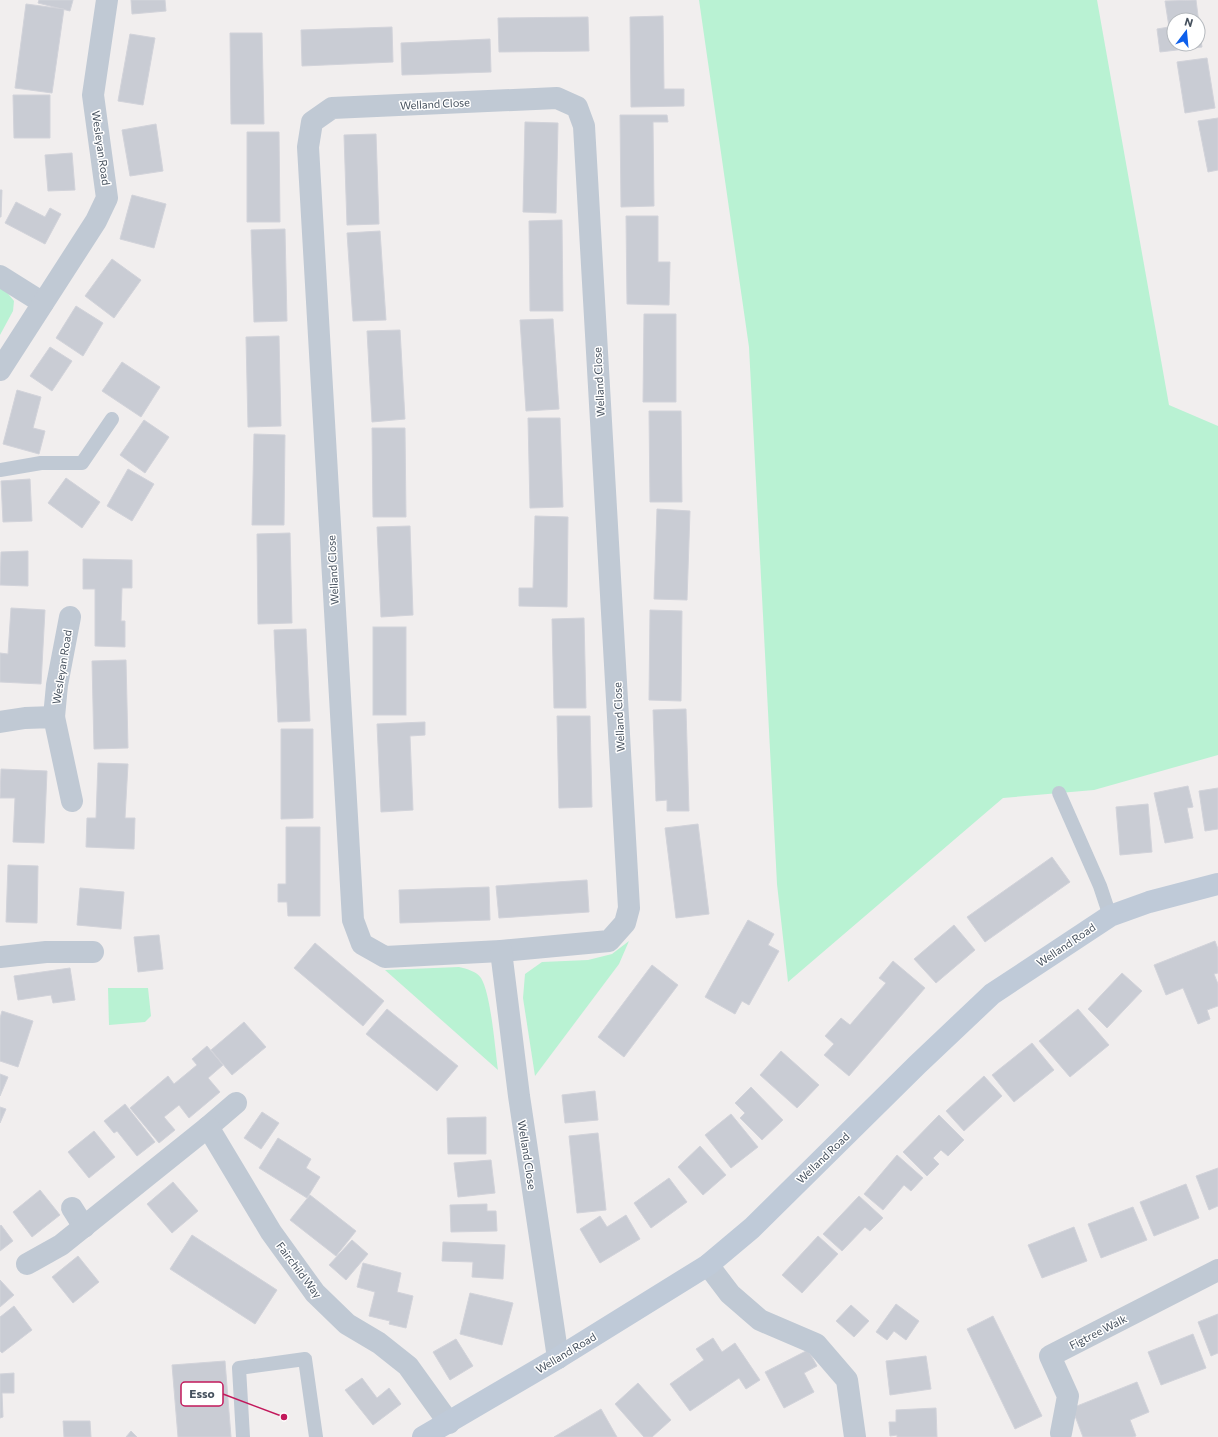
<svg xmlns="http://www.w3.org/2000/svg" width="1218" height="1437" viewBox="0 0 1218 1437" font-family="Commissioner,sans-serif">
	<rect width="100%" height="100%" fill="#f1eeee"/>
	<g fill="#b9f2d3">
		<path d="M699 0H1097L1169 405 1218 426V755L1094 790 1003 798 788 982 777 884 749 347Z"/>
		<path d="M0 284 14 301 13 311 0 335Z"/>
		<path d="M629 941 619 964 535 1076 523 998 525 974 542 962 588 960 612 954Z"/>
		<path d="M459 967C467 969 476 971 481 978 491 994 495 1049 498 1070L385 970Z"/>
		<path d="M108 988H148L151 1016 145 1022 109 1025Z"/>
	</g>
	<g fill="#c9ccd4" stroke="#d2d3da" fill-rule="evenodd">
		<path d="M39 0H73L70 11 38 3Z"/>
		<path d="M131 0H165L166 11 132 14Z"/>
		<path d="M1196 0 1202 47 1160 52 1157 29 1169 27 1165 1ZM1174 20H1198V44H1174Z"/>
		<path d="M26 4 64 9 52 93 15 88Z"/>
		<path d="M663 16 664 89H684V106L631 107 630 17Z"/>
		<path d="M588 17 589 51 499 52 498 18Z"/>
		<path d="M392 27 393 62 302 66 301 30Z"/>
		<path d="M230 33H262L264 124H231Z"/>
		<path d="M130 34 155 38 143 105 118 101Z"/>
		<path d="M490 39 491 72 402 75 401 43Z"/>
		<path d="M1207 58 1215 108 1185 113 1177 62Z"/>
		<path d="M13 95H50V138H14Z"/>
		<path d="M620 115H667L668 122H653L654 206 621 207Z"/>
		<path d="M1218 118V170L1208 172 1198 121Z"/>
		<path d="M525 122 558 123 556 213 523 212Z"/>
		<path d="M156 124 163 171 130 176 122 130Z"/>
		<path d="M247 132H279L280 222H247Z"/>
		<path d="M376 134 379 224 347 225 344 135Z"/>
		<path d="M72 153 75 190 48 191 45 155Z"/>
		<path d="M0 190H2L1 217H0Z"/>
		<path d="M132 195 166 204 154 248 120 239Z"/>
		<path d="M16 202 45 217 50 208 61 214 45 244 5 223Z"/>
		<path d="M626 216H658V262H670L669 305 627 304Z"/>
		<path d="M562 220 563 311H530L529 221Z"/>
		<path d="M285 229 287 321 254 322 251 230Z"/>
		<path d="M380 231 386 320 353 321 347 233Z"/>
		<path d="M112 259 141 280 114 318 85 296Z"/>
		<path d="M76 306 103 323 83 356 56 338Z"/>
		<path d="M644 314H676V402H643Z"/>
		<path d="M553 319 559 409 526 411 520 320Z"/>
		<path d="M400 330 405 419 372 422 367 331Z"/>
		<path d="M279 336 281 426 248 427 246 337Z"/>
		<path d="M50 347 72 361 52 391 30 376Z"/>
		<path d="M122 362 160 387 141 417 102 391Z"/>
		<path d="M17 390 41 397 33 428 45 431 39 454 3 444Z"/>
		<path d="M649 411H681L682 502H650Z"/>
		<path d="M528 418H560L563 507 530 508Z"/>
		<path d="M144 420 169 437 145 473 120 455Z"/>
		<path d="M372 428H405L406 517H373Z"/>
		<path d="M254 434 285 435 284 525H252Z"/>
		<path d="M128 469 154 484 132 521 107 506Z"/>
		<path d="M66 478 100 502 82 528 48 503Z"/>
		<path d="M30 479 32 521 3 522 1 481Z"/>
		<path d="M657 509 690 511 687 600 654 599Z"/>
		<path d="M535 516 568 517 567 607 519 606V588H533Z"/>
		<path d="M410 526 413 615 381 617 377 527Z"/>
		<path d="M290 533 292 623 258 624 257 534Z"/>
		<path d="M28 551V586L0 585 1 552Z"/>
		<path d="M83 559 132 560V588H122L121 621H125V647L95 646V589H83Z"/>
		<path d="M11 608 45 610 41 684 0 682V653L8 654Z"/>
		<path d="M650 610 682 611 681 701 649 700Z"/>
		<path d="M584 618 586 708H554L552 619Z"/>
		<rect x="373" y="627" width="33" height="88"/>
		<path d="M306 629 310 721 278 722 274 630Z"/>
		<path d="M126 660 128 748 94 749 92 661Z"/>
		<path d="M686 709 689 811H667V800L656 801 653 710Z"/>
		<path d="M557 716H590L592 807 559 808Z"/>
		<path d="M425 722V735L410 736 413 810 381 812 377 724Z"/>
		<path d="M281 729H313V818L281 819Z"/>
		<path d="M98 763 128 764 125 818H135L134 849 86 847 87 818H96Z"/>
		<path d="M1 769 47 771 44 843 13 842 15 798H0Z"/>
		<path d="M1188 786 1193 807 1187 808 1193 838 1165 843 1154 793Z"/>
		<path d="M1218 788V829L1205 831 1199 791Z"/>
		<path d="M1148 804 1152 852 1120 855 1116 807Z"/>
		<path d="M698 824 709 914 676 918 665 828Z"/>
		<path d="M286 827H320V916H288L287 902H278V884H286Z"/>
		<path d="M1052 857 1070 882 985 942 967 917Z"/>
		<path d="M8 865 38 866 37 923 6 922Z"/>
		<path d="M587 880 589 912 499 918 496 886Z"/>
		<path d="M489 887 490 920 400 923 399 890Z"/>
		<path d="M80 888 124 892 121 929 77 925Z"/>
		<path d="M748 920 774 934 768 945 779 951 749 1005 742 1001 735 1014 705 997Z"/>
		<path d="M954 925 975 950 936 983 914 959Z"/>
		<path d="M159 935 163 969 138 972 134 937Z"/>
		<path d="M1215 941 1218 949V973L1214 974 1218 984V1006L1207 1010 1210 1019 1198 1024 1183 988 1166 995 1154 965Z"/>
		<path d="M315 943 384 1001 363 1026 294 968Z"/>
		<path d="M893 961 925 988 849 1076 824 1055 834 1044 825 1036 841 1018 850 1025 886 983 879 978Z"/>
		<path d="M652 965 678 985 624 1057 598 1037Z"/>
		<path d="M70 968 75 1000 53 1003 51 995 18 1000 14 976Z"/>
		<path d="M1122 973 1142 991 1107 1028 1088 1009Z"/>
		<path d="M387 1009 458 1066 437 1091 366 1034Z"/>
		<path d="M1078 1009 1109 1045 1070 1077 1039 1041Z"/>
		<path d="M2 1011 33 1021 18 1067 0 1061V1018Z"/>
		<path d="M244 1022 266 1047 232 1075 211 1050Z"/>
		<path d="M1032 1043 1054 1070 1014 1102 992 1075Z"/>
		<path d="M207 1046 223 1065 208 1078 220 1092 189 1118 179 1105 164 1117 175 1130 159 1143 130 1108 168 1076 174 1084 197 1065 192 1059Z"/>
		<path d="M781 1051 819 1085 797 1108 760 1075Z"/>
		<path d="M0 1074 8 1077 0 1096Z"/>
		<path d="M984 1076 1002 1096 964 1131 946 1111Z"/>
		<path d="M751 1087 783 1120 762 1140 740 1118 745 1113 735 1103Z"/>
		<path d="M595 1091 598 1120 565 1123 562 1095Z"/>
		<path d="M125 1104 155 1142 137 1156 117 1131 114 1133 104 1121Z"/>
		<path d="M0 1107 6 1109 0 1123Z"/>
		<path d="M262 1112 279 1123 261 1149 244 1138Z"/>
		<path d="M731 1114 758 1147 731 1168 705 1135Z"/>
		<path d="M939 1115 964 1140 948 1156 941 1150 933 1158 939 1164 927 1176 903 1152Z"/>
		<path d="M486 1117V1154H448L447 1118Z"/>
		<path d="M94 1131 115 1157 89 1178 68 1152Z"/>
		<path d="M598 1133 606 1210 577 1213 569 1136Z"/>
		<path d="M278 1138 311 1159 306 1168 320 1177 307 1198 259 1168Z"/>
		<path d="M700 1146 726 1175 703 1195 678 1167Z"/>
		<path d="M897 1155 923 1178 911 1191 904 1185 883 1210 864 1194Z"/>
		<path d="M491 1160 495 1193 458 1197 454 1163Z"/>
		<path d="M1218 1168V1206L1209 1210 1196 1176Z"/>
		<path d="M669 1178 687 1202 651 1228 634 1203Z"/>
		<path d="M173 1182 198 1211 172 1233 147 1204Z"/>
		<path d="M1186 1184 1199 1218 1154 1236 1140 1202Z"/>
		<path d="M40 1190 60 1215 32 1237 13 1212Z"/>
		<path d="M310 1195 356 1231 336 1256 290 1220Z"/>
		<path d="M859 1196 883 1218 870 1231 865 1227 842 1251 823 1234Z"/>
		<path d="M487 1204V1211H496L497 1231 451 1232 450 1205Z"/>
		<path d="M1133 1207 1147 1240 1101 1258 1088 1224Z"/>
		<path d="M626 1215 640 1239 600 1263 580 1229 600 1216 607 1227Z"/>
		<path d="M1 1225 13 1241 0 1251V1226Z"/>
		<path d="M1074 1227 1087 1261 1042 1278 1028 1245Z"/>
		<path d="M192 1235 277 1290 255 1324 170 1269Z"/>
		<path d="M818 1236 838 1254 802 1293 782 1275Z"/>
		<path d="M352 1240 368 1254 346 1280 329 1265Z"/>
		<path d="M443 1242 505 1245 503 1279 472 1277 473 1262 442 1261Z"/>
		<path d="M78 1256 99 1282 73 1303 52 1277Z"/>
		<path d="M363 1263 401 1273 397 1292 413 1296 406 1328 389 1324 390 1321 369 1316 375 1292 357 1287Z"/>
		<path d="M0 1280 14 1295 0 1307Z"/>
		<path d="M470 1293 513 1303 502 1345 460 1334Z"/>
		<path d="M896 1304 919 1321 906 1340 894 1331 887 1340 876 1332Z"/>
		<path d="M851 1305 869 1321 854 1337 836 1321Z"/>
		<path d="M14 1306 32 1330 2 1353 0 1351V1317Z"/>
		<path d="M1218 1314V1353L1211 1356 1198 1322Z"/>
		<path d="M993 1316 1042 1416 1015 1429 967 1329Z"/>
		<path d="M1193 1334 1206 1368 1161 1385 1148 1352Z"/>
		<path d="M713 1338 722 1352 735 1343 760 1380 746 1389 739 1378 690 1411 670 1384 704 1360 696 1349Z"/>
		<path d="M456 1339 473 1366 450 1380 433 1352Z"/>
		<path d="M808 1350 817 1366 804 1373 814 1392 784 1408 765 1372Z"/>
		<path d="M926 1356 931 1389 890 1395 886 1361Z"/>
		<path d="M225 1361 231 1437H178L172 1365Z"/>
		<path d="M14 1373V1393H2L3 1417 0 1418V1374Z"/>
		<path d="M362 1378 377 1398 389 1388 401 1404 373 1425 345 1390Z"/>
		<path d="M1137 1382 1149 1412 1130 1420 1136 1436 1133 1437H1083L1072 1408Z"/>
		<path d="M638 1383 671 1420 652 1437H644L615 1404Z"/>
		<path d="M936 1408 937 1437H897V1435L890 1436 889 1422H896V1410Z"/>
		<path d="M601 1409 617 1437H554Z"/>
		<path d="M63 1421H90L91 1437H64Z"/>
		<path d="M131 1431 137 1437H126Z"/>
	</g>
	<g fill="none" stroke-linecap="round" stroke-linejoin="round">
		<g stroke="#c0c9d4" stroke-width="14">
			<path d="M0 470 41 463H82L112 419"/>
			<path d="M1059 793 1100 886 1110 916"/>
			<path d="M243 1437 239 1368 305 1359 316 1437"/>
		</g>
		<g stroke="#c0c9d4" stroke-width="22">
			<path d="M557 98 577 107 584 126 629 908 625 923 609 941 501 951 385 957 362 944 353 920 308 147 312 122 332 108Z"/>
			<path d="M0 276 43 303"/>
			<path d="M0 370 96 221 107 198 93 95 107 0"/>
			<path d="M54 717 57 685 70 617"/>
			<path d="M0 722 25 718 54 717 72 801"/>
			<path d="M501 951 519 1096 558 1358"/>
			<path d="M0 957 46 952H93"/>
			<path d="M208 1127 236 1103"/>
			<path d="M72 1208 84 1227"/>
			<path d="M27 1264 61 1245 208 1127 271 1232 315 1293 347 1324 379 1343 408 1366 449 1423"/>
			<path d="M708 1265 730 1294 760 1320 816 1344 847 1380 855 1437"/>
			<path d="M1061 1433 1068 1396 1050 1356 1218 1270"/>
		</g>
		<path stroke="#bfcad8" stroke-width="22" d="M423 1437 558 1358 708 1265 752 1228 917 1065 992 994 1110 916 1149 902 1218 884"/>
	</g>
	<g text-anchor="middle" stroke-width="3" stroke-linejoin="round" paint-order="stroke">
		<g font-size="11" fill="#45505d" stroke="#fff">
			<text transform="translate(435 104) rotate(-3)" y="4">Welland Close</text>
			<text transform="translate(101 148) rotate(82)" y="4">Wesleyan Road</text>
			<text transform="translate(599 382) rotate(-93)" y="4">Welland Close</text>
			<text transform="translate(333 570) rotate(-93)" y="4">Welland Close</text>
			<text transform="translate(62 667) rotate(-81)" y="4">Wesleyan Road</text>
			<text transform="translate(619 717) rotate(-93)" y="4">Welland Close</text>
			<text transform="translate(1066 945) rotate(-34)" y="4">Welland Road</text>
			<text transform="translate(527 1155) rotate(81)" y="4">Welland Close</text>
			<text transform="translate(823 1158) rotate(-44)" y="4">Welland Road</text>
			<text transform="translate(299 1270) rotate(53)" y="4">Fairchild Way</text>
			<text transform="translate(1098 1332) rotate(-27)" y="4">Figtree Walk</text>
			<text transform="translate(566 1353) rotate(-31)" y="4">Welland Road</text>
		</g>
	</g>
	<path fill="none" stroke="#c2185b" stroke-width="1.5" d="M284 1417L223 1394"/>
	<circle fill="#c2185b" stroke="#fff" stroke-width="1.5" cx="284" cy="1417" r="4"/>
	<rect fill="#fff" stroke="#c2185b" stroke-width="1.5" x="181" y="1382" width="42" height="24" rx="4"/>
	<g font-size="12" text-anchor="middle" font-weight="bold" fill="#45505d">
		<text x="202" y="1398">Esso</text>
	</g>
	<g transform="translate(1186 32) rotate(16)"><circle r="19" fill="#ffffff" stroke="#b5b9be"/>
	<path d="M0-3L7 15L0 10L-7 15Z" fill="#0d5feb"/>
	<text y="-6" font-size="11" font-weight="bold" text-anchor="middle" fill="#45505d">N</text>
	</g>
</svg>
